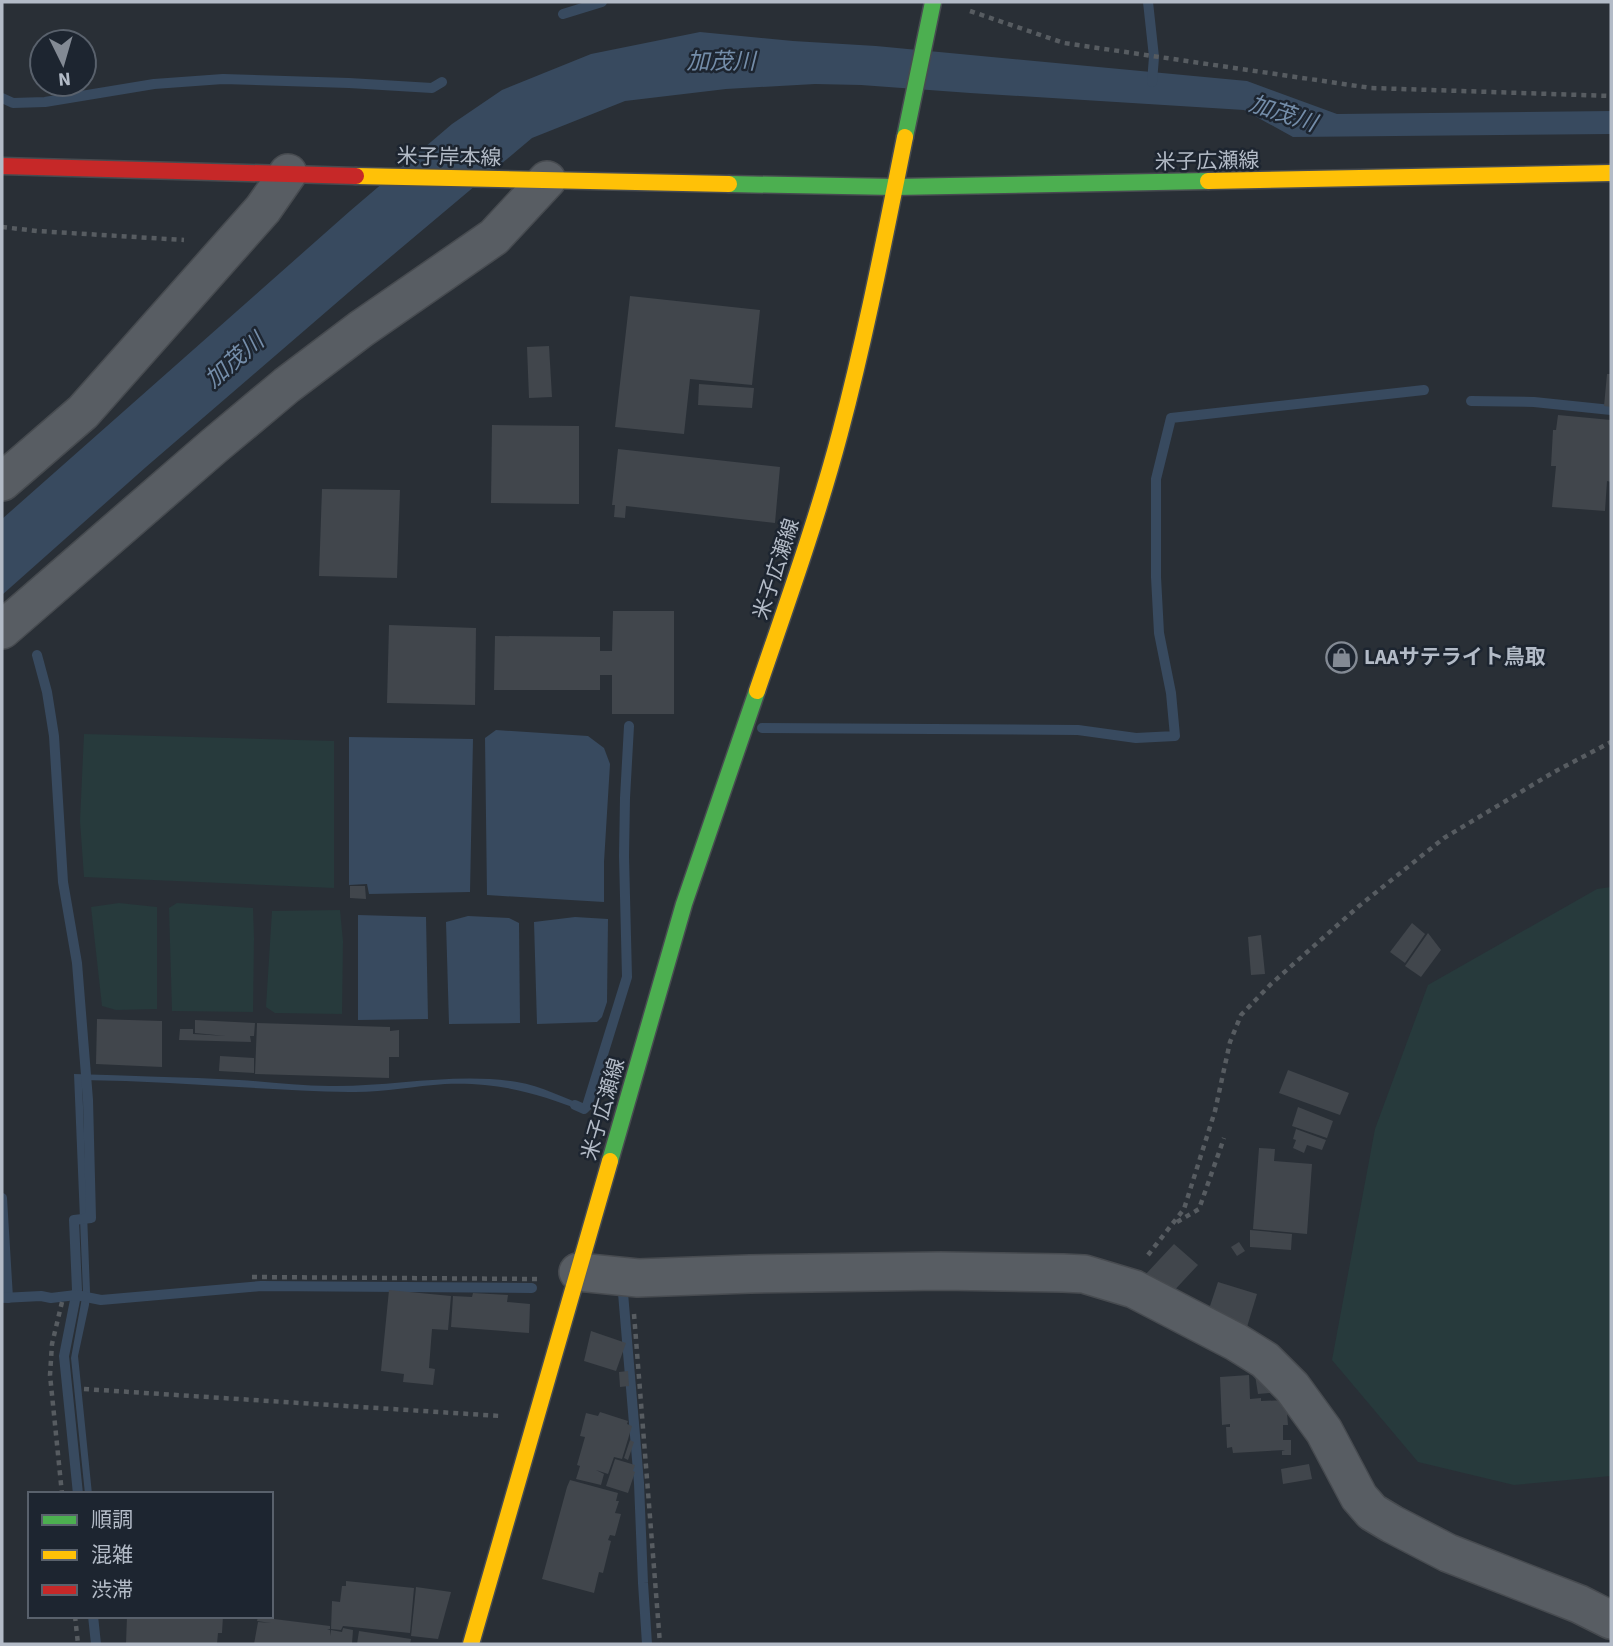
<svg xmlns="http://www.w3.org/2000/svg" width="1613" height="1646" viewBox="0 0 1613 1646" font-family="'Source Sans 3','Noto Sans JP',sans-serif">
	<rect width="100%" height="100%" fill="#292f36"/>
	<g fill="#273a3c">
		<path d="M84 734 334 741V888L84 877 80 821Z"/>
		<path d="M1611 887V1476L1514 1485 1418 1462 1332 1360 1375 1129 1428 985 1597 889Z"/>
		<path d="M119 903 157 907V1009L116 1010 102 1006 91 907Z"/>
		<path d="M177 903 253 908 254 938 253 1012 172 1011 169 908Z"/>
		<path d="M340 910 343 941 342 1014 275 1013 266 1007 272 911Z"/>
	</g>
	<g fill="#384a5f">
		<path d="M700 32 793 41 876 46 1247 81 1337 114 1611 111V134L1293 137 1244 110 970 93 861 85 815 84 726 89 625 101 532 138 356 286 146 467 2 595V519L350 211 452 124 502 90 591 54Z"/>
		<path d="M496 730 588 736 604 748 610 764 604 862V902L487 895 485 738Z"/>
		<path d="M349 737 473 739 470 892 369 894 367 884 349 885Z"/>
		<path d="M358 915 426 917 428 1019 358 1020Z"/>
		<path d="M468 916 509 918 519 923 520 1023 449 1024 446 922Z"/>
		<path d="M575 917 608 919 607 1002 602 1017 597 1022 537 1024 534 922Z"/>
		<path d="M74 1074C129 1076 184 1077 239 1080 270 1082 300 1086 330 1086 392 1087 455 1072 517 1082 541 1086 565 1098 587 1107L586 1112C536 1093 500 1082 445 1084 413 1086 381 1093 349 1092 260 1090 171 1081 82 1080L90 1292 89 1305 78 1356 92 1494H85L71 1358 83 1292Z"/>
	</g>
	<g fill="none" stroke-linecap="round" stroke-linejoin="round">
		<g stroke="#384a5f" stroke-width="10">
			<path d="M1148 2 1154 57 1152 82"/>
			<path d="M563 14 602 2"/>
			<path d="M2 98 13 103 45 102 154 84 223 79 349 83 432 88 442 82"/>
			<path d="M1471 401 1534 402 1611 410"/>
			<path d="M37 655 47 692 54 736 63 882 77 963 88 1100 91 1218 74 1220 77 1290 64 1356 78 1494"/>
			<path d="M762 728 1078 730 1136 738 1175 736 1171 693 1159 633 1156 577V479L1171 418 1424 390"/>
			<path d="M575 1105 584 1109 587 1106 627 977 624 856 625 798 629 726"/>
			<path d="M2 1198 8 1298"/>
			<path d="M623 1293 639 1483 643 1583 647 1644"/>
			<path d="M2 1298 41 1296 51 1298 76 1295 101 1300 261 1286 532 1288"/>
			<path d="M93 1616 96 1644"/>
		</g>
	</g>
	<g fill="#41464c">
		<path d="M630 296 760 310 752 385 690 379 684 434 615 427Z"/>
		<path d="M549 346 552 397 529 398 527 347Z"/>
		<path d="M1607 374H1611V407L1604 406Z"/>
		<path d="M699 384 754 388 752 408 698 405Z"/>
		<path d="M1558 415 1611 420V482L1607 481 1605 511 1552 507 1556 466H1551L1553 430H1556Z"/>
		<path d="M492 425 579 426V504L491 503Z"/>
		<path d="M618 449 780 467 775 523 626 506 625 518 614 517 615 505H612Z"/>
		<path d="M322 489 400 490 397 578 319 576Z"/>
		<path d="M613 611H674V714H612V675H600V690H494L495 636 600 637V651H612Z"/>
		<path d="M389 625 476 628 475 705 387 703Z"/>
		<path d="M350 886H365L366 899 350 898Z"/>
		<path d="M1412 923 1425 934 1405 963 1390 952Z"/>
		<path d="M1428 933 1441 950 1421 977 1405 966Z"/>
		<path d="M1261 935 1265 974 1251 975 1248 937Z"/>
		<path d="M97 1019 162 1021V1067L96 1064Z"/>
		<path d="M195 1020 255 1023 254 1036H250L251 1042 179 1040 180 1029H193V1034L226 1036 195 1033Z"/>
		<path d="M257 1023 390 1027V1031L399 1030V1057H389V1078L255 1074Z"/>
		<path d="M220 1056 254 1058V1073L219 1071Z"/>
		<path d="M1288 1070 1349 1093 1340 1115 1279 1093Z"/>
		<path d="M1298 1107 1333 1121 1327 1138 1292 1126Z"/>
		<path d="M1296 1129 1326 1140 1322 1150 1307 1145 1304 1153 1293 1148 1296 1140 1293 1139Z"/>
		<path d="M1259 1148 1275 1149 1274 1161 1312 1164 1307 1234 1253 1229Z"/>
		<path d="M1250 1230 1292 1234 1291 1250 1250 1247Z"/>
		<path d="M1239 1242 1245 1251 1237 1256 1231 1247Z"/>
		<path d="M1174 1244 1198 1265 1169 1296 1145 1275Z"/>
		<path d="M1218 1282 1257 1294 1247 1327 1207 1315Z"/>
		<path d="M389 1290 451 1296 448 1330 432 1329 429 1368 435 1369 433 1385 403 1382 404 1374 381 1371Z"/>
		<path d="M473 1293 508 1295 507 1302 530 1304 529 1333 451 1327 453 1296 472 1297Z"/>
		<path d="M591 1331 626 1343 616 1371 584 1361Z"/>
		<path d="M628 1371 629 1386 620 1387 619 1372Z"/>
		<path d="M1249 1375 1250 1399 1261 1398V1401L1286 1400 1288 1425H1283V1440H1291V1455H1282V1451L1285 1450 1233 1453 1232 1447 1227 1448 1226 1427H1230V1424L1222 1425 1220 1377Z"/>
		<path d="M1255 1375 1281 1392 1258 1394Z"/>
		<path d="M600 1412 628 1421 627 1424 632 1426 622 1459 614 1457 608 1474 596 1470 604 1474 601 1485 576 1479 580 1466 577 1465 585 1437 580 1436 586 1413 598 1416Z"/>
		<path d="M630 1440 634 1442 628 1460 624 1458Z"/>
		<path d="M615 1459 635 1465 633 1471 635 1472 628 1493 606 1486Z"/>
		<path d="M1309 1464 1312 1479 1283 1484 1281 1469Z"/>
		<path d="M570 1480 618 1493 616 1501H619L615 1513 621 1514 615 1536 610 1535 608 1540 611 1541 603 1573 599 1572 594 1593 542 1579 567 1487Z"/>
		<path d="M346 1581 414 1588 410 1633 343 1626 341 1630 331 1629 332 1601 340 1602 342 1586H346Z"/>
		<path d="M416 1587 451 1592 438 1639 411 1636Z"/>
		<path d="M127 1616H223L222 1633H218L217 1644H126Z"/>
		<path d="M258 1617 330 1626V1629L327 1630H330L331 1636V1630L342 1632 343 1628 353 1630 352 1644H254L258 1622 271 1623 257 1621Z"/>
		<path d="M359 1631 411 1639 410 1644H357Z"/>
	</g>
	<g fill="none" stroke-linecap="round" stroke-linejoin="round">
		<defs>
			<g id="street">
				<path d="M2 482 83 412 263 209 288 173"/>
				<path d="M2 630 214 446 287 385 361 329 494 237 547 180"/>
				<path d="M578 1272 638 1278 750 1274 941 1271 1063 1273 1084 1274 1134 1289 1236 1342 1265 1360 1292 1387 1324 1431 1359 1497 1372 1512 1392 1524 1448 1553 1579 1604 1611 1620"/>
			</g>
			<g id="fast">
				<path d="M905 137 933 2"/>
				<path d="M729 184 895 187 1208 181"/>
				<path d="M610 1161 684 904 757 691"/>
			</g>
			<g id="slow">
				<path d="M356 176 729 184"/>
				<path d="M1208 181 1611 173"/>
				<path d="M757 691C786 606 817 520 840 433 866 335 885 236 905 137"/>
				<path d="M471 1644 610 1161"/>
			</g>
			<path id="jam" d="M2 166 356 176"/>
		</defs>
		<use href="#street" stroke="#474b50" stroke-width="40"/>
		<use href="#fast" stroke="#474b50" stroke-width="19"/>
		<use href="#slow" stroke="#474b50" stroke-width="19"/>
		<use href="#jam" stroke="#474b50" stroke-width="19"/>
		<g stroke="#575c61" stroke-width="4.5" stroke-dasharray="5 5" stroke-linecap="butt">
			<path d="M970 11 1064 43 1371 88 1611 96"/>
			<path d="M2 227 37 231 184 240"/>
			<path d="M1177 1222 1199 1209 1224 1138"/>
			<path d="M1148 1255 1184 1209 1215 1111 1230 1042 1241 1015 1271 984 1359 906 1444 838 1554 772 1611 742"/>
			<path d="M252 1277 539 1279"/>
			<path d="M62 1302 52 1344 50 1375 62 1494"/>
			<path d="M634 1314 660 1644"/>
			<path d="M84 1389 500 1416"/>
			<path d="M75 1616 78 1644"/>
		</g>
		<use href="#street" stroke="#585d63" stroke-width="37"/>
		<use href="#fast" stroke="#4caf50" stroke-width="16"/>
		<use href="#slow" stroke="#ffc107" stroke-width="16"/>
		<use href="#jam" stroke="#c62828" stroke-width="16"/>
	</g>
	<defs>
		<symbol id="shop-ring" viewBox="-11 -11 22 22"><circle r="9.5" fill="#1d2530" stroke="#838a94" stroke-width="1.5"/><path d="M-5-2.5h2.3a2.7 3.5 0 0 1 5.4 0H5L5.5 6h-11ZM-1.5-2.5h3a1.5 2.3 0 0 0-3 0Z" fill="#838a94"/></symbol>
	</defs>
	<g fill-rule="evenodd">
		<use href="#shop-ring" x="1324" y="640" width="35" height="35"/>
	</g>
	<g text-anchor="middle" stroke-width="5" stroke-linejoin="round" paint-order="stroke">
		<g font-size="21" fill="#b3bbc7" stroke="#1d2530">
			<text transform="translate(449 157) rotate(1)" y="7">米子岸本線</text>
			<text transform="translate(1207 161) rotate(-1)" y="7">米子広瀬線</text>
			<text transform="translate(776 569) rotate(-72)" y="7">米子広瀬線</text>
			<text transform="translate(603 1109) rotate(-74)" y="7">米子広瀬線</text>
		</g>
		<g font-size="21" font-weight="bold" fill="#b3bbc7" stroke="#1d2530" text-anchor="start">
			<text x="1364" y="664">LAAサテライト鳥取</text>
		</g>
		<g font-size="23" font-style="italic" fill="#748da9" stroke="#1d2530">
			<text x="721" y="69">加茂川</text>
			<text transform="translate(1283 113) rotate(18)" y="8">加茂川</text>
			<text transform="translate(234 360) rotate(-41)" y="8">加茂川</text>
		</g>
	</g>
	<rect width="1613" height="1646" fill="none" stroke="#b3bbc7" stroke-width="7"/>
	<rect x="28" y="1492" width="245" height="126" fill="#1d2530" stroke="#59616c" stroke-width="2"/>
	<rect x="42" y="1515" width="35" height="10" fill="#4caf50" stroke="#59616c" stroke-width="2"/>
	<text x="91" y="1527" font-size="21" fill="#b3bbc7">順調</text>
	<rect x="42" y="1550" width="35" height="10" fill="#ffc107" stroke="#59616c" stroke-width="2"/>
	<text x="91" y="1562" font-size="21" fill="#b3bbc7">混雑</text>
	<rect x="42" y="1585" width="35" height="10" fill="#c62828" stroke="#59616c" stroke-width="2"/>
	<text x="91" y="1597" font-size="21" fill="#b3bbc7">渋滞</text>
	<g transform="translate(63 63) rotate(175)"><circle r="33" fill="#1d2530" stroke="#59616c" stroke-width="2"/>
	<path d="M0-5L12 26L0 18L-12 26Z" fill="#838a94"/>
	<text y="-10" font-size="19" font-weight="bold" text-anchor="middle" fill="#b3bbc7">N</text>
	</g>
</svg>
